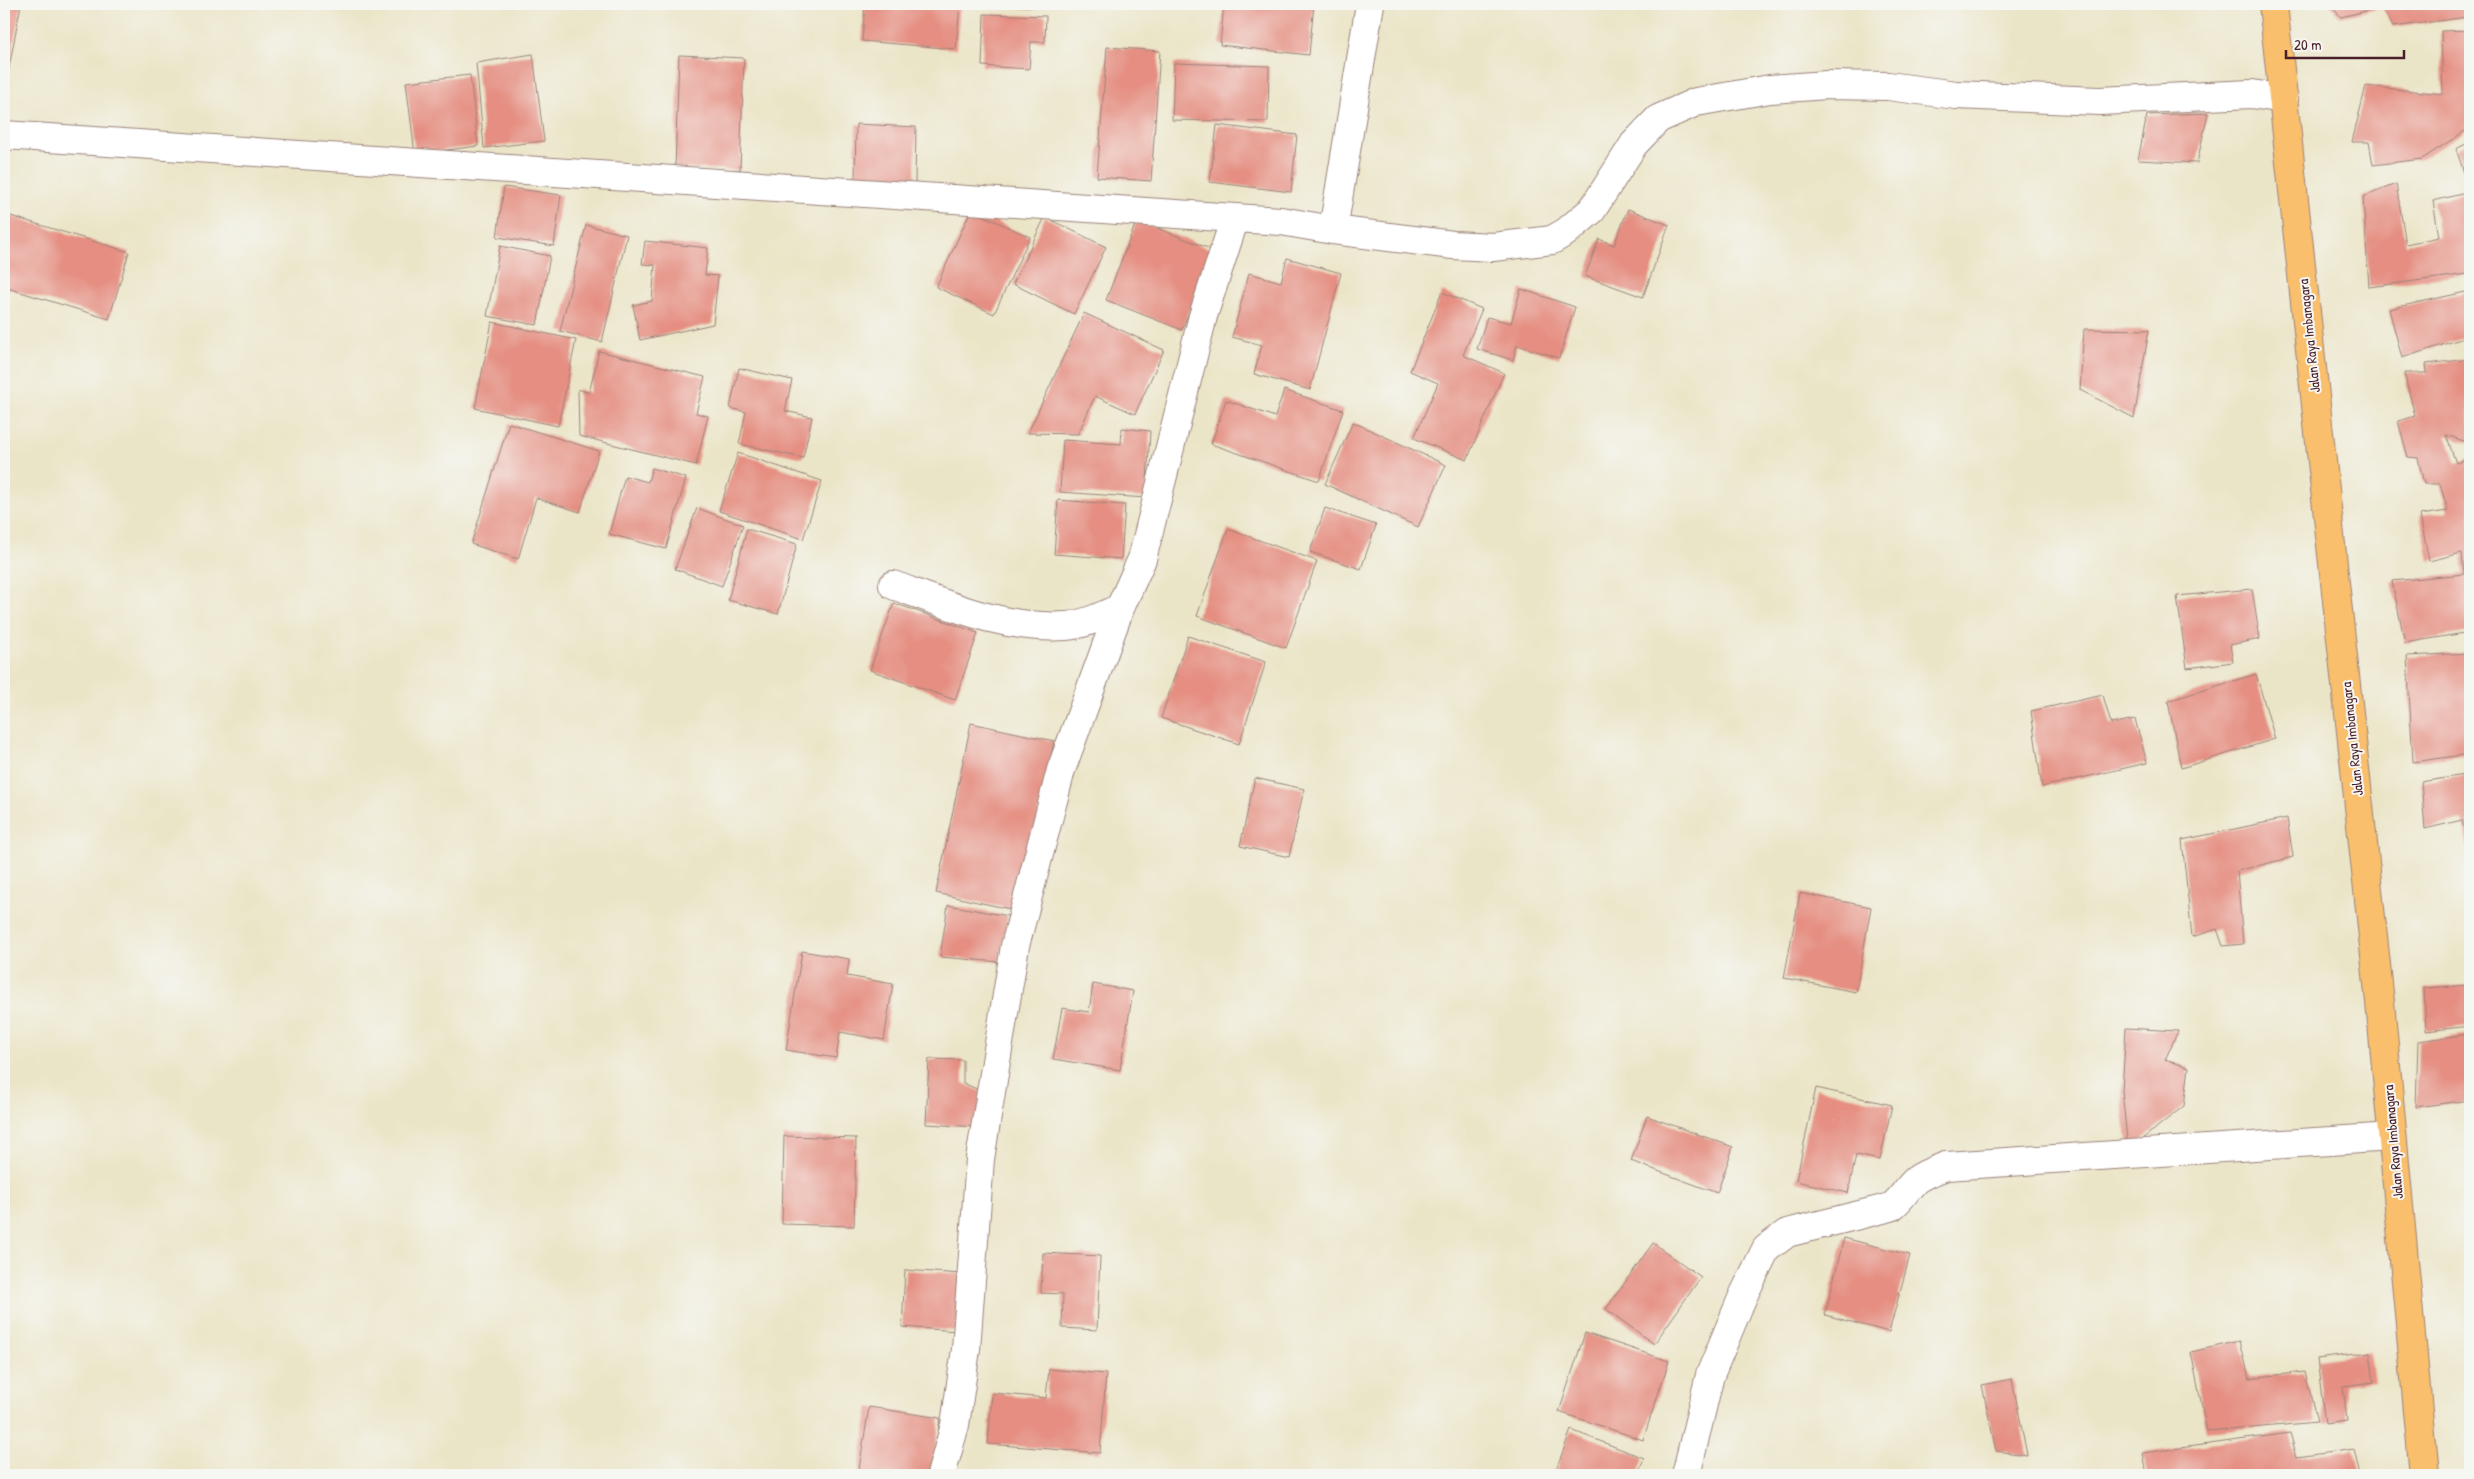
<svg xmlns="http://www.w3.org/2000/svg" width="2474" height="1479" viewBox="0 0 2474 1479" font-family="'Patrick Hand',sans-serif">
	<rect width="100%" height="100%" fill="#f6f6f2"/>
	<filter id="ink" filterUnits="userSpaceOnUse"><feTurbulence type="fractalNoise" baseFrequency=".02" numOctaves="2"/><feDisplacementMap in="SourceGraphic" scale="10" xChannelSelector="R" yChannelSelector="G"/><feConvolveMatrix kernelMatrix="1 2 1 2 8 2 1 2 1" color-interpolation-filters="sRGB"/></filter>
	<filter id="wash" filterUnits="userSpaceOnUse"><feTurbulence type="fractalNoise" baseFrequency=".0096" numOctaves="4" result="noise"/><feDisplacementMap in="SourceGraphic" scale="20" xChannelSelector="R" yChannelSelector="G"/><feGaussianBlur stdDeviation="1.12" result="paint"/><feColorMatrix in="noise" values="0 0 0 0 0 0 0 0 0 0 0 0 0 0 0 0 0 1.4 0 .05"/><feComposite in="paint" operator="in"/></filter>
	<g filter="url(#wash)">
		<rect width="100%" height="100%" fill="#ebe5c8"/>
		<g id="blocks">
			<g fill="#e58e81">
				<path d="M4 4H21L5 89H4Z"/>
				<path d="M865 4H960L956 49 862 41Z"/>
				<path d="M1006 4H1036L1035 7 1006 5Z"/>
				<path d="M1224 4H1314L1309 55 1220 45Z"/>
				<path d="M2329 4H2464L2468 17 2393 27 2382 7 2341 17Z"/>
				<path d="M984 14 1046 16 1045 42H1031L1029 69 982 66Z"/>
				<path d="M2470 30V128L2422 159 2373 165 2369 142H2352L2366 86 2443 94 2441 31Z"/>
				<path d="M1107 47 1160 51 1151 181 1097 177Z"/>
				<path d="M533 54 544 141 484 148 476 63Z"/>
				<path d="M679 55 744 58 740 170 675 168Z"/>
				<path d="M1174 63 1269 66 1268 122 1172 120Z"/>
				<path d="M470 75 478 146 415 154 406 82Z"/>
				<path d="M2208 113 2197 163 2138 160 2147 115Z"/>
				<path d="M856 124 916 127 915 183 855 181Z"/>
				<path d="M1217 125 1297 135 1291 192 1210 182Z"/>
				<path d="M2470 142V190L2456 149Z"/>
				<path d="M2396 184 2406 244 2439 237 2433 201 2466 193 2468 274 2369 287 2363 197Z"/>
				<path d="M504 187 561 195 554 246 497 237Z"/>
				<path d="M1628 209 1669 225 1643 297 1585 276 1599 239 1614 245Z"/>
				<path d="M971 210 1030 237 994 314 936 287Z"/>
				<path d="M4 214 129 252 109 319 4 287Z"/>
				<path d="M1045 217 1106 247 1074 314 1013 284Z"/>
				<path d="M1137 220 1213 250 1182 330 1106 300Z"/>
				<path d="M586 225 627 235 602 342 560 331Z"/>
				<path d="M645 241 708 248 705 275 718 276 713 324 640 340 633 305 652 301 655 265 642 264Z"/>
				<path d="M500 246 550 256 537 325 487 316Z"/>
				<path d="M1287 258 1341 273 1310 390 1254 374 1262 345 1232 337 1249 273 1281 282Z"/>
				<path d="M1521 289 1575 307 1559 358 1517 345 1513 360 1477 349 1487 317 1511 323Z"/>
				<path d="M2470 291V336L2402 358 2389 309Z"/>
				<path d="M1442 292 1482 309 1463 355 1504 373 1467 460 1414 438 1438 383 1410 371Z"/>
				<path d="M1084 313 1164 350 1135 414 1095 396 1078 434 1028 433Z"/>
				<path d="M492 322 576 340 558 426 475 408Z"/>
				<path d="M2084 329 2149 330 2134 418 2080 390Z"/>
				<path d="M599 351 705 377 696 413 708 416 696 465 579 436 578 389 589 393Z"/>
				<path d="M2470 359V443L2446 435 2456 463 2470 458V632L2405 643 2392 581 2464 574 2462 553 2429 561 2420 515 2448 511 2440 484H2424L2418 458 2408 457 2398 421 2415 416 2404 373H2427L2426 364Z"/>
				<path d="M739 368 792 380 785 411 812 417 803 458 739 444 746 412 730 408Z"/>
				<path d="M1284 390 1343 410 1319 481 1211 444 1226 400 1275 417Z"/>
				<path d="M1353 422 1446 465 1418 527 1325 484Z"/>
				<path d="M509 423 599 451 580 512 536 498 518 559 471 544Z"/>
				<path d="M1122 428 1150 431 1146 498 1060 492 1063 440 1121 444Z"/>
				<path d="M738 453 822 481 803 539 719 511Z"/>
				<path d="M652 468 686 478 666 549 609 534 625 476 648 482Z"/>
				<path d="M1058 500 1125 505 1121 559 1054 554Z"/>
				<path d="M697 508 743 525 722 586 675 569Z"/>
				<path d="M1325 508 1376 525 1361 569 1310 552Z"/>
				<path d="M747 529 797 544 778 614 728 600Z"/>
				<path d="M1228 529 1317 561 1286 648 1197 616Z"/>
				<path d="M2252 589 2260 639 2230 645 2233 662 2187 668 2177 596Z"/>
				<path d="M894 603 978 633 955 700 870 670Z"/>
				<path d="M1188 636 1266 662 1239 744 1161 718Z"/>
				<path d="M2470 653V754L2413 762 2407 656Z"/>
				<path d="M2256 674 2275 739 2181 768 2168 701Z"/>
				<path d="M2103 695 2111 724 2135 719 2147 763 2042 787 2031 711Z"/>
				<path d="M971 723 1054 741 1019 911 936 893Z"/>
				<path d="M2470 774V852H2469L2462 820 2425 829 2421 782Z"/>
				<path d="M1255 778 1304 789 1289 857 1240 846Z"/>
				<path d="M2287 818 2293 857 2237 871 2243 944 2223 946 2217 929 2192 937 2182 840Z"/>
				<path d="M1800 893 1871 907 1856 992 1784 978Z"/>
				<path d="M948 905 1008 916 1000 962 940 957Z"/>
				<path d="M802 951 849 959 847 976 893 984 884 1040 840 1032 836 1058 786 1050Z"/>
				<path d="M1093 984 1133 991 1120 1070 1053 1059 1062 1008 1089 1012Z"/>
				<path d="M2470 985V1026L2426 1031 2424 988Z"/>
				<path d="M2126 1028 2178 1031 2165 1060 2189 1067 2184 1106 2128 1150 2122 1090Z"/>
				<path d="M2470 1034V1100L2416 1107 2418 1041Z"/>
				<path d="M929 1059 963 1060V1083L981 1091 979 1127 926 1124Z"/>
				<path d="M1816 1088 1892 1105 1880 1160 1856 1155 1848 1193 1796 1181Z"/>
				<path d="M1647 1116 1733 1147 1717 1193 1631 1161Z"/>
				<path d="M784 1136 856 1138 854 1226 782 1224Z"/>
				<path d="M1844 1238 1910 1255 1889 1332 1825 1315Z"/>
				<path d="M1653 1243 1701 1277 1654 1344 1606 1309Z"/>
				<path d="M1043 1253 1100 1256 1097 1330 1062 1328 1063 1294 1041 1293Z"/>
				<path d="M905 1270 962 1274 958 1331 902 1327Z"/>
				<path d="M1585 1333 1669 1361 1643 1440 1559 1412Z"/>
				<path d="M2240 1341 2249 1378 2305 1372 2317 1422 2207 1432 2191 1352Z"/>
				<path d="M2370 1352 2374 1382 2343 1386 2347 1421 2325 1424 2317 1359Z"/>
				<path d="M1049 1369 1106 1374 1100 1453 988 1444 992 1393 1046 1398Z"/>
				<path d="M2012 1379 2027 1455 1996 1451 1982 1385Z"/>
				<path d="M869 1407 940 1418 932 1475H858Z"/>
				<path d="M1571 1430 1644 1458 1638 1475H1554Z"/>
				<path d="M2290 1433 2297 1457 2354 1449 2360 1475H2256V1473L2247 1475H2147L2143 1453Z"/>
			</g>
		</g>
	</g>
	<g filter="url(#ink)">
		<use href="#blocks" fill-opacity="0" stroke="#9a827a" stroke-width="1"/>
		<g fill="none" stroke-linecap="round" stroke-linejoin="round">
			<defs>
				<g id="minor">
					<path d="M4 135 1235 218"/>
					<path d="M1333 230 1370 4"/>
					<path d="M893 585C948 605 1005 630 1066 626 1084 625 1104 615 1120 608"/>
					<path d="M941 1475 955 1425 966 1349 980 1159 1015 946 1061 770 1120 608 1142 559 1203 316 1235 218 1281 221 1333 230 1453 245 1493 247 1552 240 1566 232 1592 210 1634 144 1658 119 1696 102 1770 89 1827 85 1888 86 1956 95 2099 101 2252 94 2284 99"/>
					<path d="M1686 1475 1710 1375 1743 1296 1766 1249 1787 1233 1891 1207C1902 1199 1907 1188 1916 1180 1925 1173 1936 1170 1946 1166L2392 1137"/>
				</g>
				<path id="highway" d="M2273 4 2380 1002 2424 1475"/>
			</defs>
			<use href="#minor" stroke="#9a827a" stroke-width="30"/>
			<use href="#highway" stroke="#9a827a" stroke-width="30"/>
			<use href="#minor" stroke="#fff" stroke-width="28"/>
			<use href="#highway" stroke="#f9bf6d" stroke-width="28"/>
		</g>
	</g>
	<g text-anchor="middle" stroke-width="4" stroke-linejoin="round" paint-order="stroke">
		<g font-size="14" fill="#4a1f2b" stroke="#f6f6f2">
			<text transform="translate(2309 336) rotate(-96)" y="5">Jalan Raya Imbanagara</text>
			<text transform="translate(2352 739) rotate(-96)" y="5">Jalan Raya Imbanagara</text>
			<text transform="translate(2393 1142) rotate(-95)" y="5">Jalan Raya Imbanagara</text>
		</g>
	</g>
	<rect width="2474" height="1479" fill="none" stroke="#f6f6f2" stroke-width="20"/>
	<path d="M2286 50v8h118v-8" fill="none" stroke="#4a1f2b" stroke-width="2.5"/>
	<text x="2294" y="50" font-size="15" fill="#4a1f2b" stroke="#f6f6f2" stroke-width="4" paint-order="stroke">20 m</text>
</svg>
